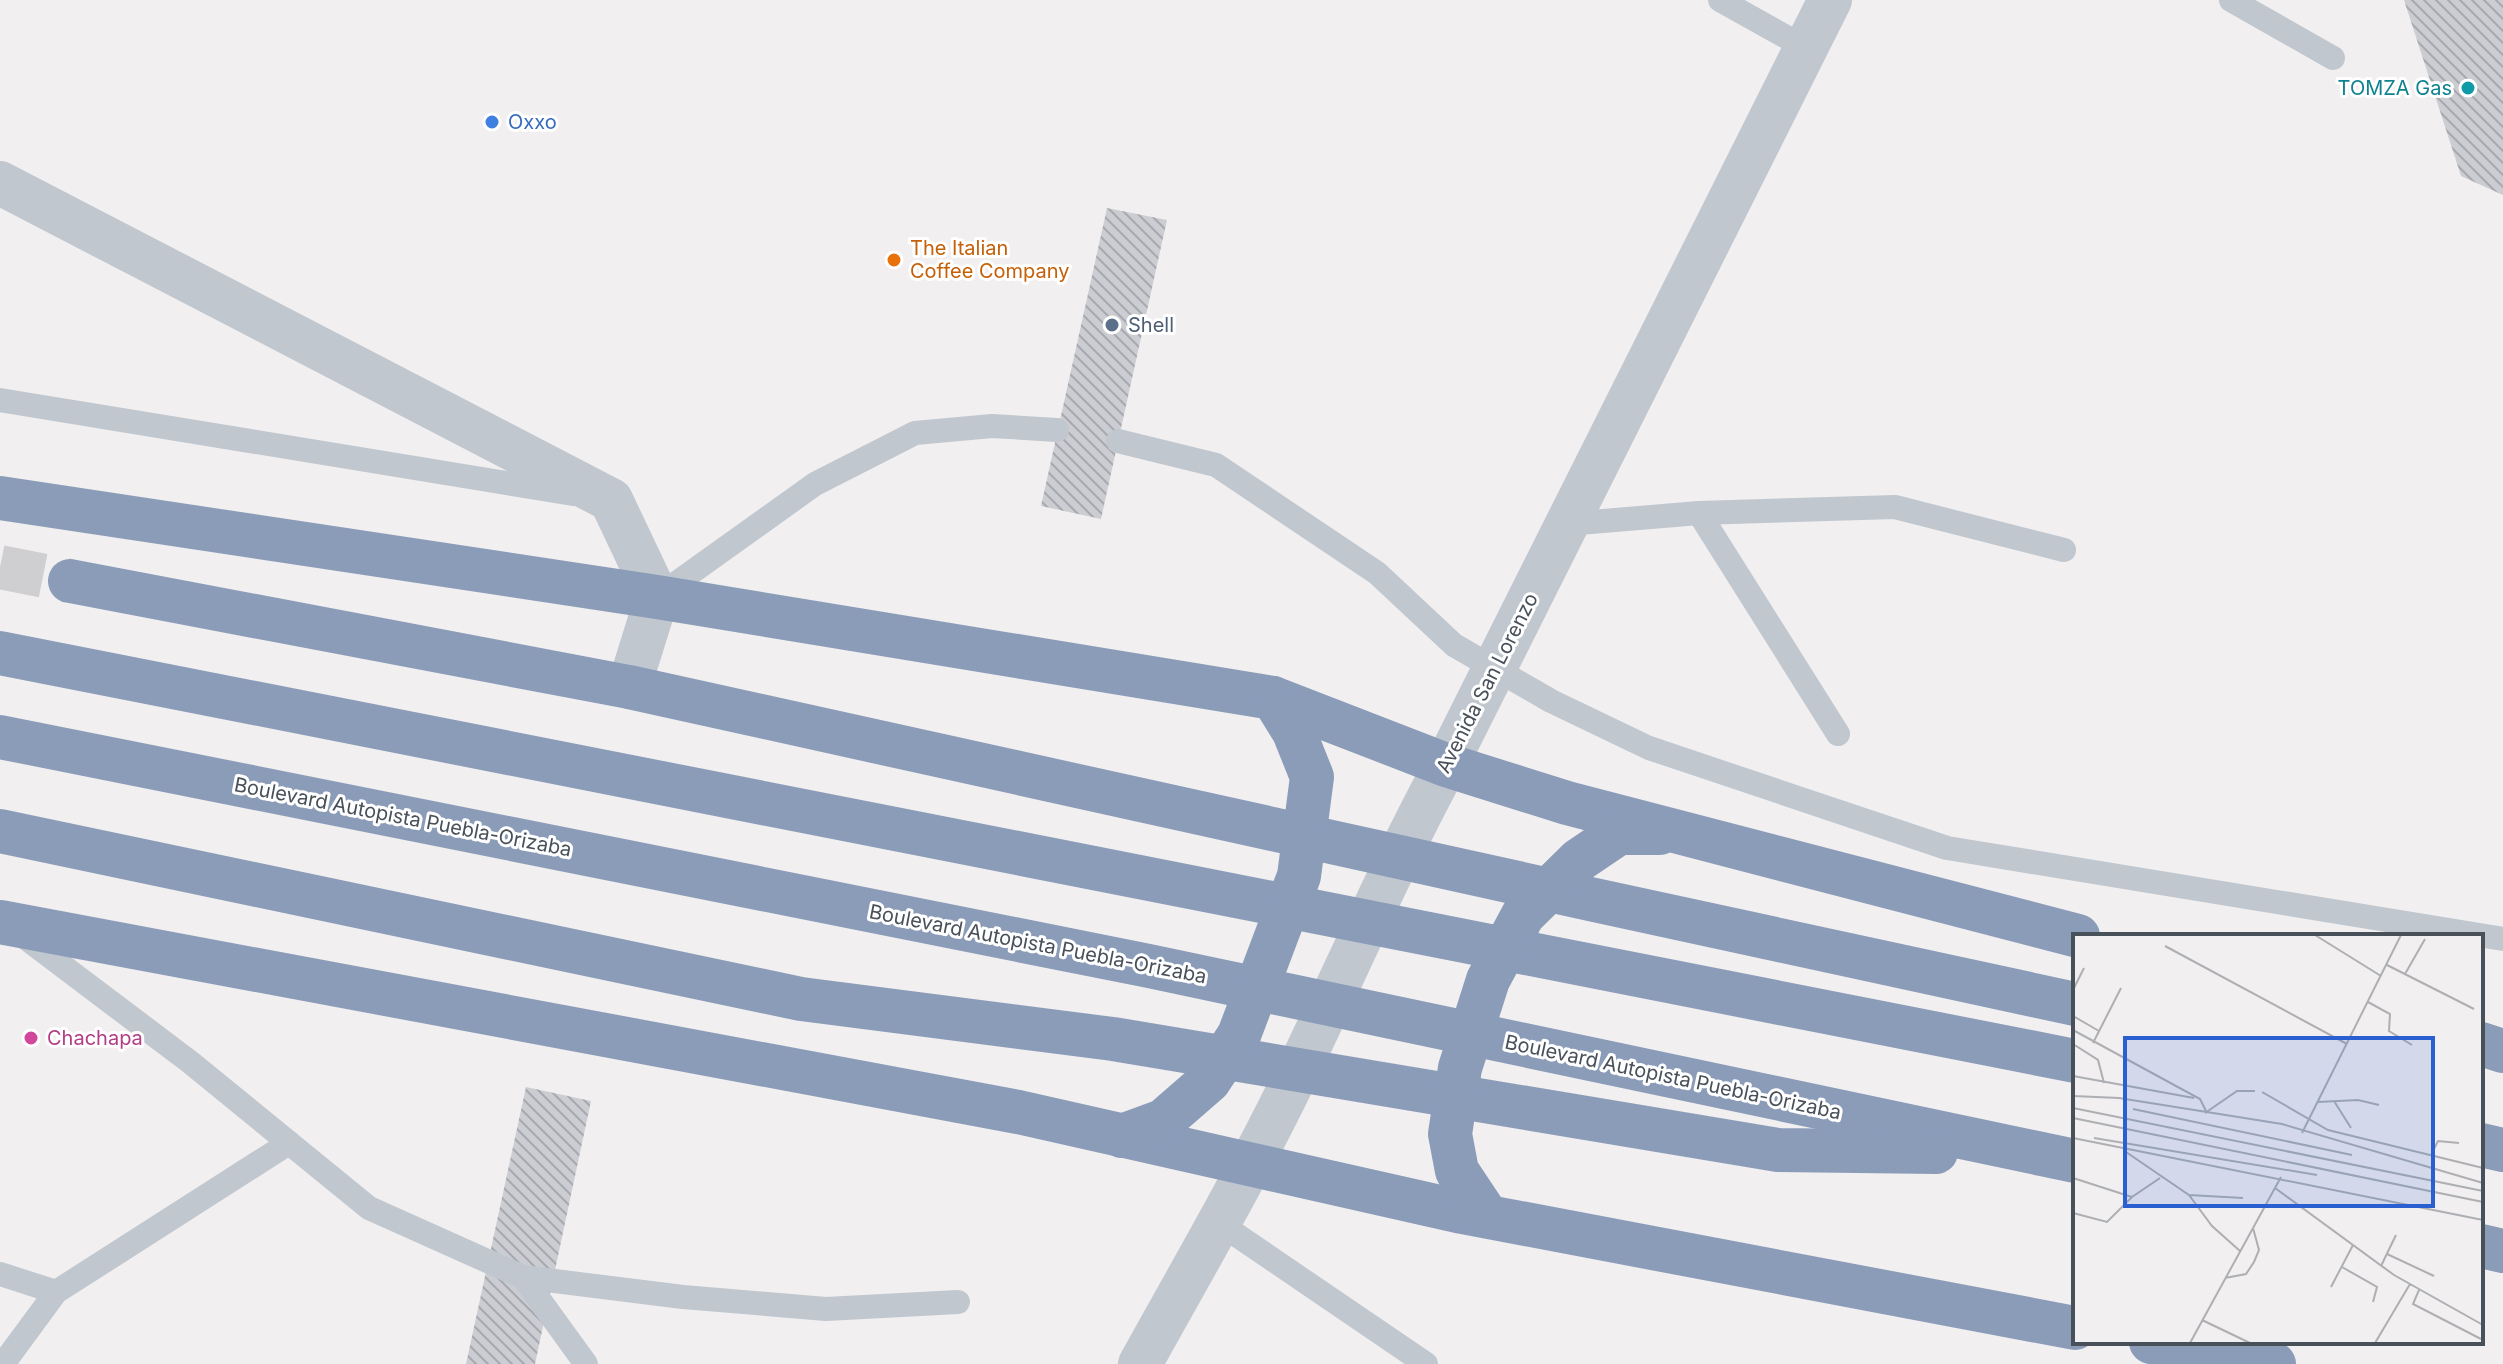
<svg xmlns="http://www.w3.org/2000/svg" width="2503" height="1364" viewBox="0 0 2503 1364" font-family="Inter,sans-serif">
	<defs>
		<pattern id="building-back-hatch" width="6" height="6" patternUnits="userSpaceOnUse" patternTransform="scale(2)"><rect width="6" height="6" fill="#cccdd3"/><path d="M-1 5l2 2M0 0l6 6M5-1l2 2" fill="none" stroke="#a8a9ae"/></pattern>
	</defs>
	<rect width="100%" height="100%" fill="#f1efef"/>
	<g fill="url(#building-back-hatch)">
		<path d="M2404 0H2503V195L2461 176Z"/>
		<path d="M1107 208 1167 220 1101 519 1041 506Z"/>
		<path d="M526 1087 591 1101 535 1364H466Z"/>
	</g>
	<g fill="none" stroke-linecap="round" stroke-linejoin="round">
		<path stroke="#cfcfd1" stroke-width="44" stroke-dasharray="44 22" stroke-linecap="butt" d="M0 567 70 581"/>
		<g stroke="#c0c7cf" stroke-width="24">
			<path d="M1720 0 1806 48"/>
			<path d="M2231 0 2333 58"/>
			<path d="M0 400 573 494"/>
			<path d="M1118 441 1216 465 1377 573 1454 645 1551 701 1649 748 1947 848 2503 939"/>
			<path d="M1699 513 1838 734"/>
			<path d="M1567 524 1699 513 1895 507 2064 550"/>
			<path d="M657 597 815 484 915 433 992 426 1057 430"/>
			<path d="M19 933 190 1062 369 1208 523 1277 683 1297 826 1309 958 1302"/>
			<path d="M1219 1223 1426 1364"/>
			<path d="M0 1274 56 1292"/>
			<path d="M523 1277 586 1364"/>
			<path d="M3 1364 56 1292 289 1143"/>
		</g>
		<path stroke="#c0c7cf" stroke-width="44" d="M0 183 611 500 657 597 629 687"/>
		<path stroke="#c0c7cf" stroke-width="44" d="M1140 1364C1191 1272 1244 1181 1290 1087 1342 980 1389 870 1446 765L1830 0"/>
		<g stroke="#8b9cb9" stroke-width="44">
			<path d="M0 498 657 597 1273 698 1446 765 1567 803 2078 936"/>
			<path d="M70 581 629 687 1590 899 2075 1004"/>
			<path d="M0 653 2075 1061"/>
			<path d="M0 737 1149 966 2075 1161"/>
			<path d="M0 831 801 999 1113 1039 1778 1150 1936 1152"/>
			<path d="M0 922 1018 1112 1462 1212 2075 1328"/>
			<path d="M2481 1044 2503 1051"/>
			<path d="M1122 1136 1163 1121 1209 1081 1239 1035 1299 876 1312 777 1294 732 1273 698"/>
			<path d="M2481 1145 2503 1150"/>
			<path d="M1487 1216 1457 1171 1450 1134 1460 1068 1488 980 1523 915 1579 860 1619 833H1660"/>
			<path d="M2481 1246 2503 1251"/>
			<path d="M2151 1342 2274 1364"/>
		</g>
	</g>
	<circle fill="#0f9aa8" stroke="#fff" stroke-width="3" cx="2468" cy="88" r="8"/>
	<circle fill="#3f7fe0" stroke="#fff" stroke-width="3" cx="492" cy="122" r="8"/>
	<circle fill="#e8710a" stroke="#fff" stroke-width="3" cx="894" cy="260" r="8"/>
	<circle fill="#5c6f8a" stroke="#fff" stroke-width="3" cx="1112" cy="325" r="8"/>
	<circle fill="#d1479c" stroke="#fff" stroke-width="3" cx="31" cy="1038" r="8"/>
	<g text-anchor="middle" stroke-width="6" stroke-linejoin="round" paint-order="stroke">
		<g font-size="20" fill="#0d838f" stroke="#fff" text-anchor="end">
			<text x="2452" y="95">TOMZA Gas</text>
		</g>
		<g font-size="20" fill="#366cbe" stroke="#fff" text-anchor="start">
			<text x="508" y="129">Oxxo</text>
		</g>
		<g font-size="20" fill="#c56008" stroke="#fff" text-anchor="start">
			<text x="910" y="255">The Italian<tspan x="910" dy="23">Coffee Company</tspan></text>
		</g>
		<g font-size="20" fill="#4e5e75" stroke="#fff" text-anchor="start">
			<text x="1128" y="332">Shell</text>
		</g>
		<g font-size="20" fill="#48505a" stroke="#fff">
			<text transform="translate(1487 683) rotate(-63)" y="7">Avenida San Lorenzo</text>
			<text transform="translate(403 817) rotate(11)" y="7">Boulevard Autopista Puebla-Orizaba</text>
			<text transform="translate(1038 944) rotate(11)" y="7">Boulevard Autopista Puebla-Orizaba</text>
			<text transform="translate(1673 1077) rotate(12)" y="7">Boulevard Autopista Puebla-Orizaba</text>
		</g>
		<g font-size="20" fill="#b23c85" stroke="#fff" text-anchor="start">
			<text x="47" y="1045">Chachapa</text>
		</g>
	</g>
	<g transform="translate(2073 934)">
		<rect width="410" height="410" fill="#f1efef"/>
		<path fill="none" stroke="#adafb3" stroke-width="2" d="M242 1 308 42M92 12 274 110M314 31 401 75M332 40 352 5M0 56 11 34M295 68 317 80 316 97 339 111M0 82 26 97M0 96 127 165 133 177M20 109 48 54M0 110 25 126 31 149M0 142 121 164M189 158 255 196 410 234M0 162 46 164 209 190 410 249M261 167 278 194M245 168 285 166 306 171M0 174 410 257M60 175 279 221M132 179 164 157H182M0 184 410 268M229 199 328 1M0 204 410 286M21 204 244 241M53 218 116 261 170 264M359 219 365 207 386 209M0 244 59 263M202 254 321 341 410 391M116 261 139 292 167 317M0 279 34 288 59 263 87 244M314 320 361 342M308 332 323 301M269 333 304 353 300 368M152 344 173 340 181 328 186 316 180 294M258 353 280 311M346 356 340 370 408 405M129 386 177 409M117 409 208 243M302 409 337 350"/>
		<path fill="#295fd1" fill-opacity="0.15" stroke="#295fd1" stroke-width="4" d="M52 104H360V272H52Z"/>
		<rect width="410" height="410" fill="none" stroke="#48505a" stroke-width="4"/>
	</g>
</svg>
